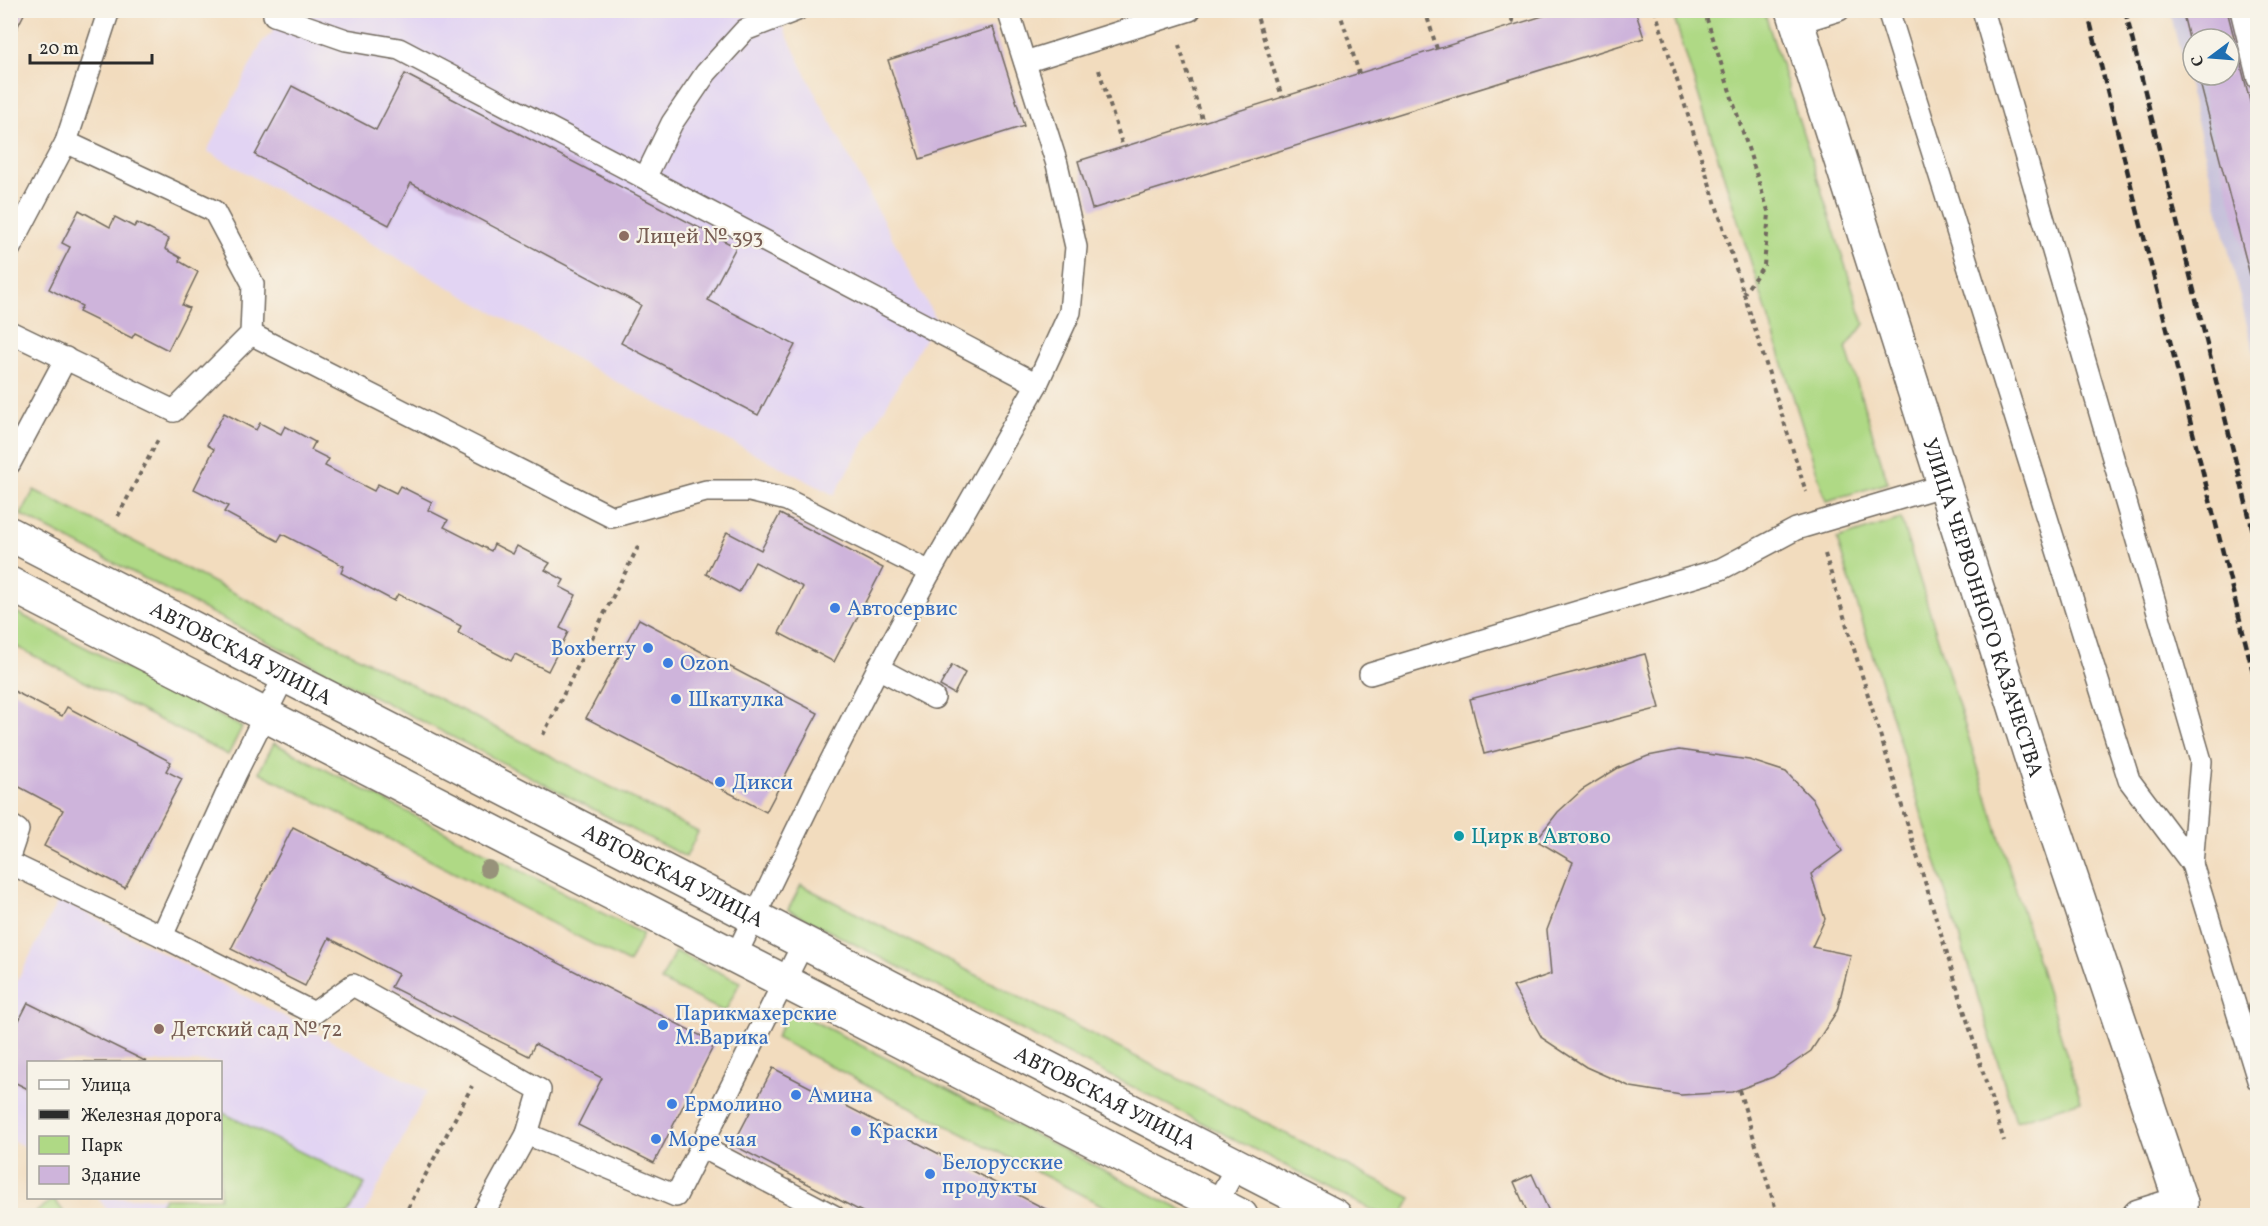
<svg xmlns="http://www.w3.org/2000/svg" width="2268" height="1226" viewBox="0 0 2268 1226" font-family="Vollkorn,serif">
	<rect width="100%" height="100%" fill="#f7f3e8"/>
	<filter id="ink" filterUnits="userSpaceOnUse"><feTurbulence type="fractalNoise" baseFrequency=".0167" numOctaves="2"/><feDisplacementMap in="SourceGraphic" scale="12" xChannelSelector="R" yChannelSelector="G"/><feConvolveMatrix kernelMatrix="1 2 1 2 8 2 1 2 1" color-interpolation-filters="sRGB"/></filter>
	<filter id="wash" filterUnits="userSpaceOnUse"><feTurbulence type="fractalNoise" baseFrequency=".008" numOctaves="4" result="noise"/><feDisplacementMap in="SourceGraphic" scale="24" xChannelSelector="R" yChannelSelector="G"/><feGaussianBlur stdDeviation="1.35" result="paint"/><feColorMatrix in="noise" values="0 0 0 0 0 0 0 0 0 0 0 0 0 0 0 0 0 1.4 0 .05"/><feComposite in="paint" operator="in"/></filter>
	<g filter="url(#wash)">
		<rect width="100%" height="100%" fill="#f2dcbe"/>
		<g fill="#e2d4f3">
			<path d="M274 11H775L814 91 936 320 834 495 624 386 207 151 262 42 273 32Z"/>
			<path d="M59 899 427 1091 364 1215H111L98 1198H220V1062H28V1148L11 1140 10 995Z"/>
		</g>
		<path fill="#c5c0da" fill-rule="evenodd" d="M2170 11H2257V366ZM2193 39H2229V75H2193Z"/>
		<g fill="#afd985" stroke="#6d8258" stroke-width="1.5">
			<path d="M1672 11H1764L1864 324 1846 348 1888 483 1826 501Z"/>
			<path d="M34 490 698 832 686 857 21 515Z"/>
			<path d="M1901 519 2081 1101 2016 1121 1837 539Z"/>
			<path d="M10 609 242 727 228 755 11 644Z"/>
			<path d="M274 743 643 934 629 963 259 772Z"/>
			<path d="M801 885 1411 1198 1402 1215H1382L788 910Z"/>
			<path d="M675 951 740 982 725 1012 661 981Z"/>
			<path d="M790 1009 1191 1215H1121L776 1038Z"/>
			<path d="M221 1112 365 1184 348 1215H155L164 1198H220Z"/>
			<path d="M54 1199 66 1215H32Z"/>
		</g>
		<g id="blocks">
			<g fill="#ceb4db">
				<path d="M10 10H26L10 42Z"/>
				<path d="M1562 10H1635L1644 38 1092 209 1078 161Z"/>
				<path d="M2182 10H2227L2258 133V306L2198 75H2229V39H2193L2192 51Z"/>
				<path d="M993 27 1024 126 920 159 888 60Z"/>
				<path d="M405 74 736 247 708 300 795 345 758 415 621 343 641 305 411 183 389 225 255 155 292 86 376 130Z"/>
				<path d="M79 210 110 227 115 217 134 227 137 223 169 239 165 249 181 258 179 261 198 272 182 305 189 308 168 350 135 333 132 338 79 312 82 306 49 289 70 247 62 243Z"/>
				<path d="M224 413 256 430 260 423 281 434 285 426 315 442 311 450 329 459 325 466 374 491 378 484 396 493 400 486 432 502 428 510 448 520 444 527 491 551 494 544 513 554 517 546 550 563 545 570 564 580 560 587 576 595 560 628 568 632 548 671 515 654 511 661 458 633 461 626 398 594 394 601 341 573 344 566 282 534 278 541 224 512 228 506 194 489 214 449 207 445Z"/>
				<path d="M780 514 883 568 834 662 779 633 803 587 755 562 739 592 706 574 727 532 761 550Z"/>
				<path d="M639 619 818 713 766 812 586 718Z"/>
				<path d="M1645 654 1660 708 1484 754 1470 699Z"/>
				<path d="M952 665 965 673 954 694 940 686Z"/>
				<path d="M10 689 62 716 67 707 171 762 166 771 182 779 125 888 44 846 63 810 10 782Z"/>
				<path d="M1679 750 1749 760 1786 772 1813 800 1842 851 1811 874 1825 919 1812 947 1851 955 1837 1011 1811 1051 1773 1077 1732 1092 1681 1095 1631 1087 1586 1067 1542 1038 1513 987 1551 974 1547 930 1573 862 1536 840 1558 812 1582 790 1618 768 1648 756Z"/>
				<path d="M293 827 715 1043 654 1163 578 1125 602 1078 535 1044 529 1056 391 987 398 974 329 938 305 986 231 949Z"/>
				<path d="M28 1003 147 1062H28V1089L10 1080V1038Z"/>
				<path d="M773 1068 1059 1216H870L733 1145Z"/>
				<path d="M1532 1174 1551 1216H1529L1514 1182Z"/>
			</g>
		</g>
	</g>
	<g filter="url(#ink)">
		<use href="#blocks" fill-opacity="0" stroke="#71695e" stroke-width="1.5"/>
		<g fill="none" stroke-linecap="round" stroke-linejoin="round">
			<defs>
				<g id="service">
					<path d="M1888 10 2129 780 2192 864 2258 1080"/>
					<path d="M1983 10 2201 761 2192 864"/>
					<path d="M2241 10 2258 79"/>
					<path d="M274 15 346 40 399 49 1037 384"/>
					<path d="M1797 23 1839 10"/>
					<path d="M1025 62 1190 10"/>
					<path d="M645 178 672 123 706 73 745 30 797 10"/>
					<path d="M10 248 66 142 109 10"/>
					<path d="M10 332 174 411 251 334 253 284 214 211 66 142"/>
					<path d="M251 334 612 517 706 491H750L787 500 930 572"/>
					<path d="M10 463 66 358"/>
					<path d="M878 668 934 698"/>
					<path d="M1370 674 1721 569 1796 529 1945 485"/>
					<path d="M10 825 18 830 10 854"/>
					<path d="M10 863 162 936 236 773 285 675"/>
					<path d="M162 936 314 1013 353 985 540 1090 527 1134"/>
					<path d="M735 957 819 784 878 668 930 572 1037 384 1070 312 1076 247 1057 164 1008 10"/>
					<path d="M702 1147 834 1216"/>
					<path d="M1212 1212 1237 1165"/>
					<path d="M482 1216 527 1134 676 1196 804 942"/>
				</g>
				<g id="minor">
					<path id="s1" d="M1793 10 2037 776 2181 1203V1216"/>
					<path id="s2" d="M10 534 1335 1216"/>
					<path d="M10 584 1241 1216"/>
					<path d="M2139 1216 2181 1203"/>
				</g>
			</defs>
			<use href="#service" stroke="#71695e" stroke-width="24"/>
			<use href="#minor" stroke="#71695e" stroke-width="36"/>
			<g stroke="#71695e" stroke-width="4" stroke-dasharray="4.5 4.5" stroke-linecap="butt">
				<path d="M1255 10 1282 97"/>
				<path d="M1339 10 1359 73"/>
				<path d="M1425 10 1437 49"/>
				<path d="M1509 10 1514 26"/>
				<path d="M1655 10 1806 492"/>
				<path d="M1704 10 1769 214 1764 265 1744 293"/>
				<path d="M1179 45 1203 122"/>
				<path d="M1099 70 1123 147"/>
				<path d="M118 516 159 438"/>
				<path d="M1825 554 2004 1141"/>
				<path d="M543 735 640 543"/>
				<path d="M1739 1090 1777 1213"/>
				<path d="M404 1216 472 1086"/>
			</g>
			<use href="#service" stroke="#fff" stroke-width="21"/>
			<use href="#minor" stroke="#fff" stroke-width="33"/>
			<g stroke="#2b2b2b" stroke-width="4.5" stroke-dasharray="9 4.5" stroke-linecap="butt">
				<path d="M2087 10 2258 692"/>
				<path d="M2125 10 2258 552"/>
			</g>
		</g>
		<circle fill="#97927a" cx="488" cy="869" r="9"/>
	</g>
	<g fill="#8d6e63" stroke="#f7f3e8" stroke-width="2">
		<circle cx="624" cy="236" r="6"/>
		<circle cx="159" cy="1029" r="6"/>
	</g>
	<g fill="#3f7fe0" stroke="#f7f3e8" stroke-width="2">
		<circle cx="835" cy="608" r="6"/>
		<circle cx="648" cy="648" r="6"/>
		<circle cx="668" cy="663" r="6"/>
		<circle cx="676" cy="699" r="6"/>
		<circle cx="720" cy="782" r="6"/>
		<circle cx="663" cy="1025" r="6"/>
		<circle cx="796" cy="1095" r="6"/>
		<circle cx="672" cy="1104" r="6"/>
		<circle cx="856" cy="1131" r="6"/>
		<circle cx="656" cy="1139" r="6"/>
		<circle cx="930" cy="1174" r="6"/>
	</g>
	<circle fill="#0f9aa8" stroke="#f7f3e8" stroke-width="2" cx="1459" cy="836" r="6"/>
	<g text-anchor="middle" stroke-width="4.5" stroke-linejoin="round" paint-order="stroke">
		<g font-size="21" fill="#785e54" stroke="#f7f3e8" text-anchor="start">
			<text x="636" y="243">Лицей № 393</text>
			<text x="171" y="1036">Детский сад № 72</text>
		</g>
		<g font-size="21" fill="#366cbe" stroke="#f7f3e8" text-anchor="start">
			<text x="847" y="615">Автосервис</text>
			<text x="636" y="655" text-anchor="end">Boxberry</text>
			<text x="680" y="670">Ozon</text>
			<text x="688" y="706">Шкатулка</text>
			<text x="732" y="789">Дикси</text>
			<text x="675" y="1020">Парикмахерские<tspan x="675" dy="24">М.Варика</tspan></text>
			<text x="808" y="1102">Амина</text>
			<text x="684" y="1111">Ермолино</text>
			<text x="868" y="1138">Краски</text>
			<text x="668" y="1146">Море чая</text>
			<text x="942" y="1169">Белорусские<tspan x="942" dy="24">продукты</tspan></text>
		</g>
		<g font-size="21" fill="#2b2b2b" stroke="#f7f3e8">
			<text dy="7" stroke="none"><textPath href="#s1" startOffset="627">УЛИЦА ЧЕРВОННОГО КАЗАЧЕСТВА</textPath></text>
			<text dy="7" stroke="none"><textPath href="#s2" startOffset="260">АВТОВСКАЯ УЛИЦА</textPath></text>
			<text dy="7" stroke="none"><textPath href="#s2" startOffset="746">АВТОВСКАЯ УЛИЦА</textPath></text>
			<text dy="7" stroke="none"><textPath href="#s2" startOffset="1232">АВТОВСКАЯ УЛИЦА</textPath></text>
		</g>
		<g font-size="21" fill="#0d838f" stroke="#f7f3e8" text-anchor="start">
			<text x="1471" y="843">Цирк в Автово</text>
		</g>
	</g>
	<rect width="2268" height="1226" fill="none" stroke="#f7f3e8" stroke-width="36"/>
	<rect x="27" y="1061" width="195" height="138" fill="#f7f3e8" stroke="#a5a39c" stroke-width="1.5"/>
	<rect x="39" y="1080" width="30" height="9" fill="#ffffff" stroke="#a5a39c" stroke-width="1.5"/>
	<text x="81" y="1091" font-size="18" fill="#2b2b2b">Улица</text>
	<rect x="39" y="1110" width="30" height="9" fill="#2b2b2b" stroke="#a5a39c" stroke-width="1.5"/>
	<text x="81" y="1121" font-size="18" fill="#2b2b2b">Железная дорога</text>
	<rect x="39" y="1136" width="30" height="18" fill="#afd985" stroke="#a5a39c" stroke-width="1.5"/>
	<text x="81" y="1151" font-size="18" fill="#2b2b2b">Парк</text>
	<rect x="39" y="1166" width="30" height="18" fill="#ceb4db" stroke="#a5a39c" stroke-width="1.5"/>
	<text x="81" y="1181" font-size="18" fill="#2b2b2b">Здание</text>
	<g transform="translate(2211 57) rotate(254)"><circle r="28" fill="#f7f3e8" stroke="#a5a39c" stroke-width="1.5"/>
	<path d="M0-4.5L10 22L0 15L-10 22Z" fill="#1f6fb2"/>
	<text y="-9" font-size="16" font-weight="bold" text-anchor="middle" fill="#2b2b2b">С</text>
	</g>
	<path d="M30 54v9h122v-9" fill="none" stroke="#2b2b2b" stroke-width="3"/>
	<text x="39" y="54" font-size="18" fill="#2b2b2b" stroke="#f7f3e8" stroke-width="4.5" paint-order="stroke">20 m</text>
</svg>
